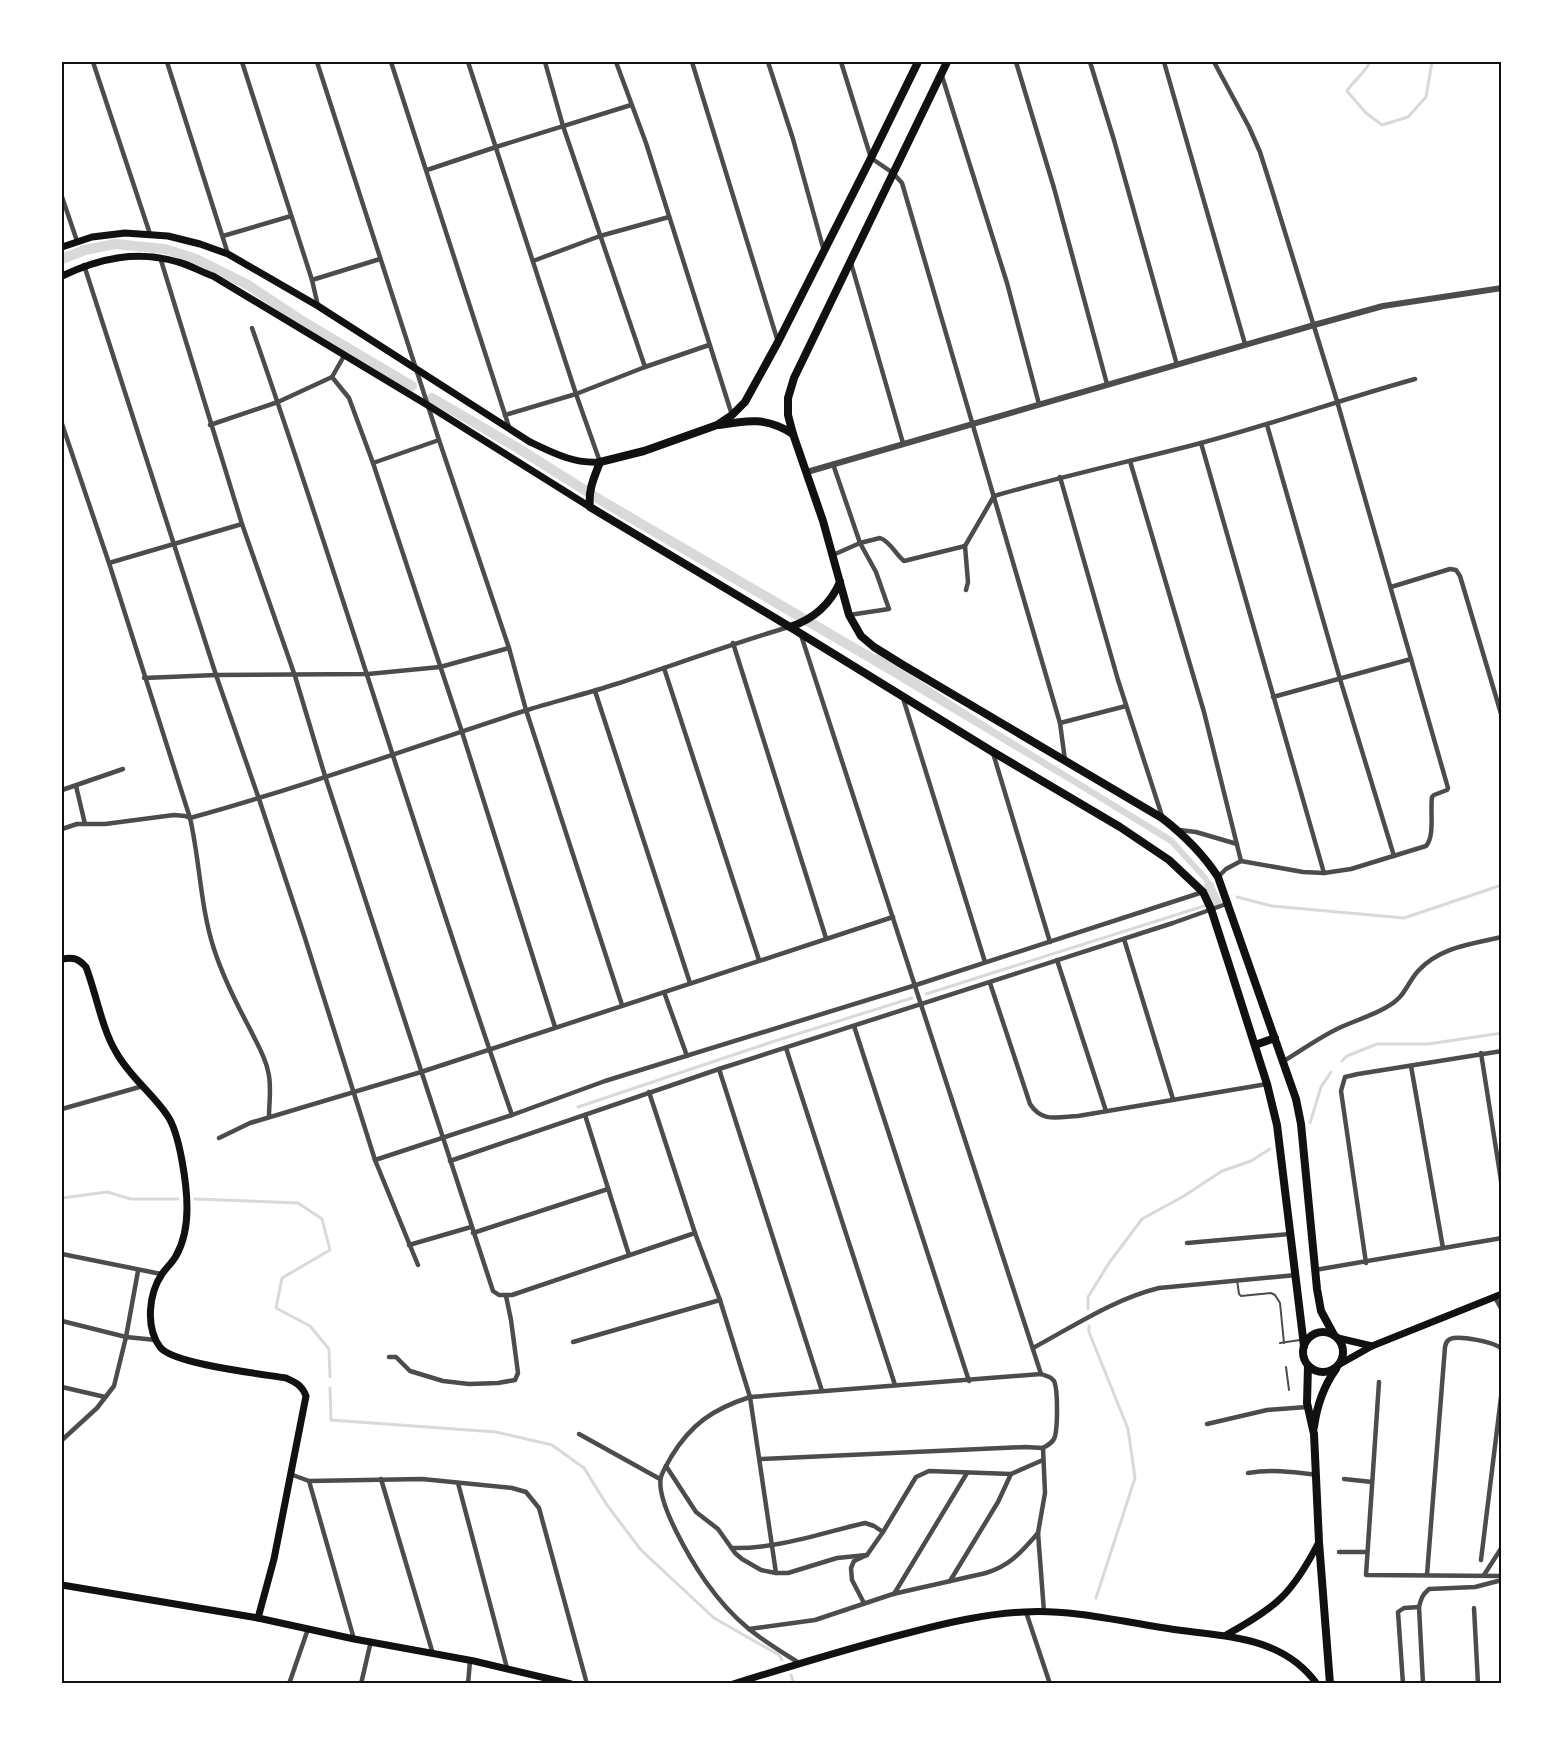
<svg xmlns="http://www.w3.org/2000/svg" width="1563" height="1745" viewBox="0 0 1563 1745" font-family="'Alegreya Sans',sans-serif">
	<rect width="100%" height="100%" fill="#fff"/>
	<path fill="#d9d9d9" d="M877 653 995 729 1173 838 1208 877 1218 898H1213L1203 880 1170 844 1069 782 870 663Z"/>
	<g fill="none" stroke-linecap="round" stroke-linejoin="round">
		<g stroke="#d9d9d9" stroke-width="3">
			<path d="M1370 62C1365 73 1353 81 1347 91L1366 113 1382 125 1408 117 1426 97 1432 62"/>
			<path d="M1237 897 1272 906 1404 918 1502 885"/>
			<path d="M926 994 1204 906"/>
			<path d="M1342 1061 1347 1056 1377 1044H1428L1502 1033"/>
			<path d="M578 1107 775 1041 912 998"/>
			<path d="M1310 1123 1321 1087 1331 1072"/>
			<path d="M62 1198 107 1192 131 1199H178"/>
			<path d="M195 1199 298 1203 322 1219 330 1250 282 1278 276 1308 310 1326 329 1349 330 1377"/>
			<path d="M1088 1309V1297L1109 1263 1142 1219 1184 1196 1222 1171 1251 1161 1270 1149"/>
			<path d="M1089 1326V1332L1128 1429 1135 1478 1096 1598"/>
			<path d="M330 1388 331 1420 496 1432 552 1445 584 1468 607 1505 641 1550 714 1618 779 1655 782 1660"/>
			<path d="M791 1675 794 1684"/>
		</g>
		<g stroke="#d9d9d9" stroke-width="10">
			<path d="M62 259 85 250 115 244 165 249 196 259 248 285 299 319 412 386"/>
			<path d="M432 398 516 447 602 501 883 665"/>
			<path d="M1209 886 1216 902"/>
		</g>
		<g stroke="#4c4c4c" stroke-width="2">
			<path d="M1237 1280 1239 1294 1241 1296 1271 1293 1275 1295 1280 1303 1284 1343"/>
			<path d="M1280 1343 1300 1340"/>
			<path d="M1286 1367 1289 1390"/>
		</g>
		<g stroke="#4c4c4c" stroke-width="4.5">
			<path d="M93 62 150 234"/>
			<path d="M167 62 228 254"/>
			<path d="M242 62 312 280 318 306"/>
			<path d="M317 62 439 440 509 648 526 710 622 1005"/>
			<path d="M391 62 509 427"/>
			<path d="M468 62 576 394 600 462"/>
			<path d="M545 62 563 126 645 367"/>
			<path d="M616 62 646 143 732 415"/>
			<path d="M692 62 778 342"/>
			<path d="M768 62 793 139 824 251"/>
			<path d="M841 62 871 158 893 173 902 183 1060 723 1065 760"/>
			<path d="M1016 62 1054 188 1107 384"/>
			<path d="M1090 62 1114 140 1177 365"/>
			<path d="M1164 62 1245 344"/>
			<path d="M1214 62 1249 127 1260 152 1272 190 1337 401 1448 788 1447 790 1434 795 1432 797C1430 811 1435 836 1426 846L1351 869 1324 873 1303 872 1241 861 1226 869 1218 877"/>
			<path d="M942 76 1007 283 1039 404"/>
			<path d="M427 170 496 147 631 105"/>
			<path d="M62 197 77 241"/>
			<path d="M223 236 291 216"/>
			<path d="M160 257 242 524 295 676 325 776 493 1291 499 1295H512L695 1233"/>
			<path d="M533 261 600 236 669 217"/>
			<path d="M851 263 903 443"/>
			<path d="M84 265 216 675 259 799 304 935 375 1160 418 1265"/>
			<path d="M312 280 380 259"/>
			<path d="M252 328C343 589 421 854 512 1115"/>
			<path d="M332 377 349 398 373 463 462 732 555 1027"/>
			<path d="M505 415 576 394 645 367 709 345"/>
			<path d="M62 424 109 563 190 818C200 861 200 906 214 949 223 977 236 1003 250 1029 256 1042 265 1056 268 1071 272 1085 269 1102 269 1117"/>
			<path d="M210 425 278 402 332 377 344 356"/>
			<path d="M1267 425 1340 679 1394 856"/>
			<path d="M1201 443 1324 873"/>
			<path d="M1130 461 1204 712 1241 861"/>
			<path d="M373 463 439 440"/>
			<path d="M833 464 860 543 876 572 889 609 849 615"/>
			<path d="M1060 477 1118 680 1162 816"/>
			<path d="M833 555 860 543 880 538C891 542 895 554 904 561L965 546"/>
			<path d="M109 563 242 524"/>
			<path d="M1391 587 1450 569 1456 570 1460 576 1502 717"/>
			<path d="M966 590 968 582 965 546 994 496C1063 476 1132 461 1201 443 1273 424 1343 399 1415 379"/>
			<path d="M801 635 1041 1374"/>
			<path d="M733 643 826 938"/>
			<path d="M664 668 759 960"/>
			<path d="M144 678 216 675 368 674 440 667 509 648"/>
			<path d="M595 691 690 983"/>
			<path d="M1273 697 1411 659"/>
			<path d="M903 698 985 962"/>
			<path d="M1060 723 1126 706"/>
			<path d="M993 753 1050 942"/>
			<path d="M76 786 85 824"/>
			<path d="M62 790 123 769"/>
			<path d="M62 829 77 824H105L174 815 185 816 190 818C303 787 413 747 524 711 555 701 586 694 616 684 674 665 731 644 789 627"/>
			<path d="M1179 830 1196 832 1237 844"/>
			<path d="M1124 939 1173 1099"/>
			<path d="M1057 960 1106 1111"/>
			<path d="M990 983 1030 1104C1042 1123 1058 1117 1078 1116L1267 1084"/>
			<path d="M664 992 687 1056"/>
			<path d="M854 1026 969 1381"/>
			<path d="M786 1048 895 1385"/>
			<path d="M1481 1053 1502 1187"/>
			<path d="M1284 1061C1302 1050 1320 1037 1339 1028 1354 1021 1371 1016 1385 1008 1406 997 1405 986 1418 971 1440 947 1471 944 1502 937"/>
			<path d="M1411 1066 1443 1248"/>
			<path d="M719 1069 822 1391"/>
			<path d="M649 1092 695 1233 720 1300 750 1397 776 1573"/>
			<path d="M62 1109 143 1086"/>
			<path d="M585 1115 629 1255"/>
			<path d="M219 1138 250 1123 421 1072 893 917"/>
			<path d="M375 1160 512 1115 605 1081 916 985 1203 892"/>
			<path d="M450 1161 719 1069 1173 923 1229 903"/>
			<path d="M473 1233 608 1189"/>
			<path d="M1187 1243 1290 1234"/>
			<path d="M409 1245 471 1227"/>
			<path d="M62 1254 161 1274"/>
			<path d="M1366 1263 1341 1091 1345 1077 1358 1074 1502 1051"/>
			<path d="M1315 1270 1502 1238"/>
			<path d="M1494 1296 1502 1310"/>
			<path d="M62 1321 126 1337 156 1340"/>
			<path d="M573 1342 720 1300"/>
			<path d="M1033 1348C1074 1326 1114 1299 1159 1288L1296 1275"/>
			<path d="M389 1357H396L410 1371 443 1381 469 1384 498 1383 515 1380 518 1373 511 1320 506 1296"/>
			<path d="M1379 1382 1366 1575 1502 1576"/>
			<path d="M62 1387 105 1397"/>
			<path d="M1207 1424 1267 1410 1307 1407"/>
			<path d="M579 1434 660 1479"/>
			<path d="M62 1440 97 1408 114 1386 126 1337 138 1271"/>
			<path d="M1043 1448 1045 1493 1038 1533 1044 1612"/>
			<path d="M760 1459 1025 1447 1043 1448"/>
			<path d="M666 1466 696 1512 718 1529 735 1553 742 1559 761 1570 776 1573H788L837 1558 867 1555"/>
			<path d="M1248 1473C1272 1469 1293 1472 1317 1475"/>
			<path d="M290 1474 309 1481 422 1479 512 1488 526 1492 539 1508 587 1684"/>
			<path d="M381 1479 433 1654"/>
			<path d="M1344 1479 1372 1482"/>
			<path d="M309 1481 354 1639"/>
			<path d="M458 1483 507 1668"/>
			<path d="M732 1548C778 1549 821 1533 865 1523L874 1526 883 1532"/>
			<path d="M1339 1552H1367"/>
			<path d="M1481 1560 1502 1389"/>
			<path d="M1427 1575 1445 1347C1446 1343 1446 1341 1450 1339 1459 1335 1495 1342 1502 1349"/>
			<path d="M1484 1575 1502 1547"/>
			<path d="M950 1581 998 1502 1011 1474 1043 1460"/>
			<path d="M894 1594 967 1473"/>
			<path d="M864 1603 852 1580 851 1568 854 1561 867 1555 883 1532 916 1477 929 1471 1011 1474"/>
			<path d="M1474 1608 1478 1684"/>
			<path d="M1026 1612 1050 1684"/>
			<path d="M749 1629 815 1620 893 1594 986 1573C1011 1565 1021 1552 1038 1533"/>
			<path d="M799 1663C782 1652 765 1642 749 1629 733 1616 718 1599 706 1582 692 1562 655 1501 661 1477 663 1470 668 1463 671 1457 691 1424 713 1409 750 1397L1041 1374C1046 1376 1051 1376 1054 1381 1058 1389 1058 1431 1054 1439 1051 1444 1048 1445 1043 1448"/>
			<path d="M289 1684 308 1629"/>
			<path d="M361 1684 371 1641"/>
			<path d="M468 1684 470 1661"/>
			<path d="M1403 1684 1398 1612 1404 1608 1419 1607"/>
			<path d="M1423 1684 1419 1607C1421 1599 1422 1595 1429 1589L1475 1587 1502 1580"/>
		</g>
		<path stroke="#4c4c4c" stroke-width="6" d="M807 472 1314 325 1383 306 1502 288"/>
		<g stroke="#111" stroke-width="7">
			<path d="M62 247 92 237 125 233 168 236 200 244 228 254 318 306 530 442C553 453 574 464 600 462"/>
			<path d="M62 276C100 258 137 250 178 262 190 265 201 272 213 276L429 406 590 507"/>
			<path d="M62 959C73 957 78 958 86 967 96 993 102 1029 116 1052 129 1076 152 1093 167 1115 180 1133 187 1186 187 1208 187 1223 184 1242 176 1256 172 1263 166 1268 162 1274 149 1293 145 1327 160 1347 172 1364 262 1374 286 1378 295 1382 302 1385 306 1396L274 1559 258 1618"/>
			<path d="M1338 1338 1372 1346"/>
			<path d="M1340 1364 1372 1346 1502 1294"/>
			<path d="M62 1585 258 1618 354 1639 474 1661 571 1684"/>
			<path d="M1226 1635C1277 1607 1292 1594 1319 1542"/>
			<path d="M733 1684C791 1666 849 1648 908 1633 946 1623 984 1614 1024 1612 1076 1609 1127 1623 1178 1630 1229 1637 1283 1637 1317 1684"/>
		</g>
		<g stroke="#111" stroke-width="8">
			<path d="M918 62 871 158 778 342 745 402 732 415 717 425 644 451 600 462C594 478 588 490 590 507L790 627 993 752 1120 827 1169 860 1203 892 1211 909 1232 974 1267 1084 1277 1125 1304 1346"/>
			<path d="M947 62 794 378 788 398V415L793 434 823 521 849 615 861 636 874 647 903 665 1162 818C1184 835 1203 854 1218 877L1296 1099 1301 1124 1317 1289 1321 1311 1334 1335"/>
			<path d="M719 425C748 420 766 417 793 434"/>
			<path d="M790 627C814 619 830 605 840 582"/>
			<path d="M1255 1045 1275 1038"/>
			<circle cx="1323" cy="1352" r="20"/>
			<path d="M1308 1366 1307 1403 1314 1434 1319 1542 1330 1684"/>
			<path d="M1314 1427C1317 1405 1323 1387 1336 1369"/>
		</g>
	</g>
	<rect width="1563" height="1745" fill="none" stroke="#ffffff" stroke-width="126"/>
	<rect x="63" y="63" width="1437" height="1619" fill="none" stroke="#111" stroke-width="2"/>
</svg>
